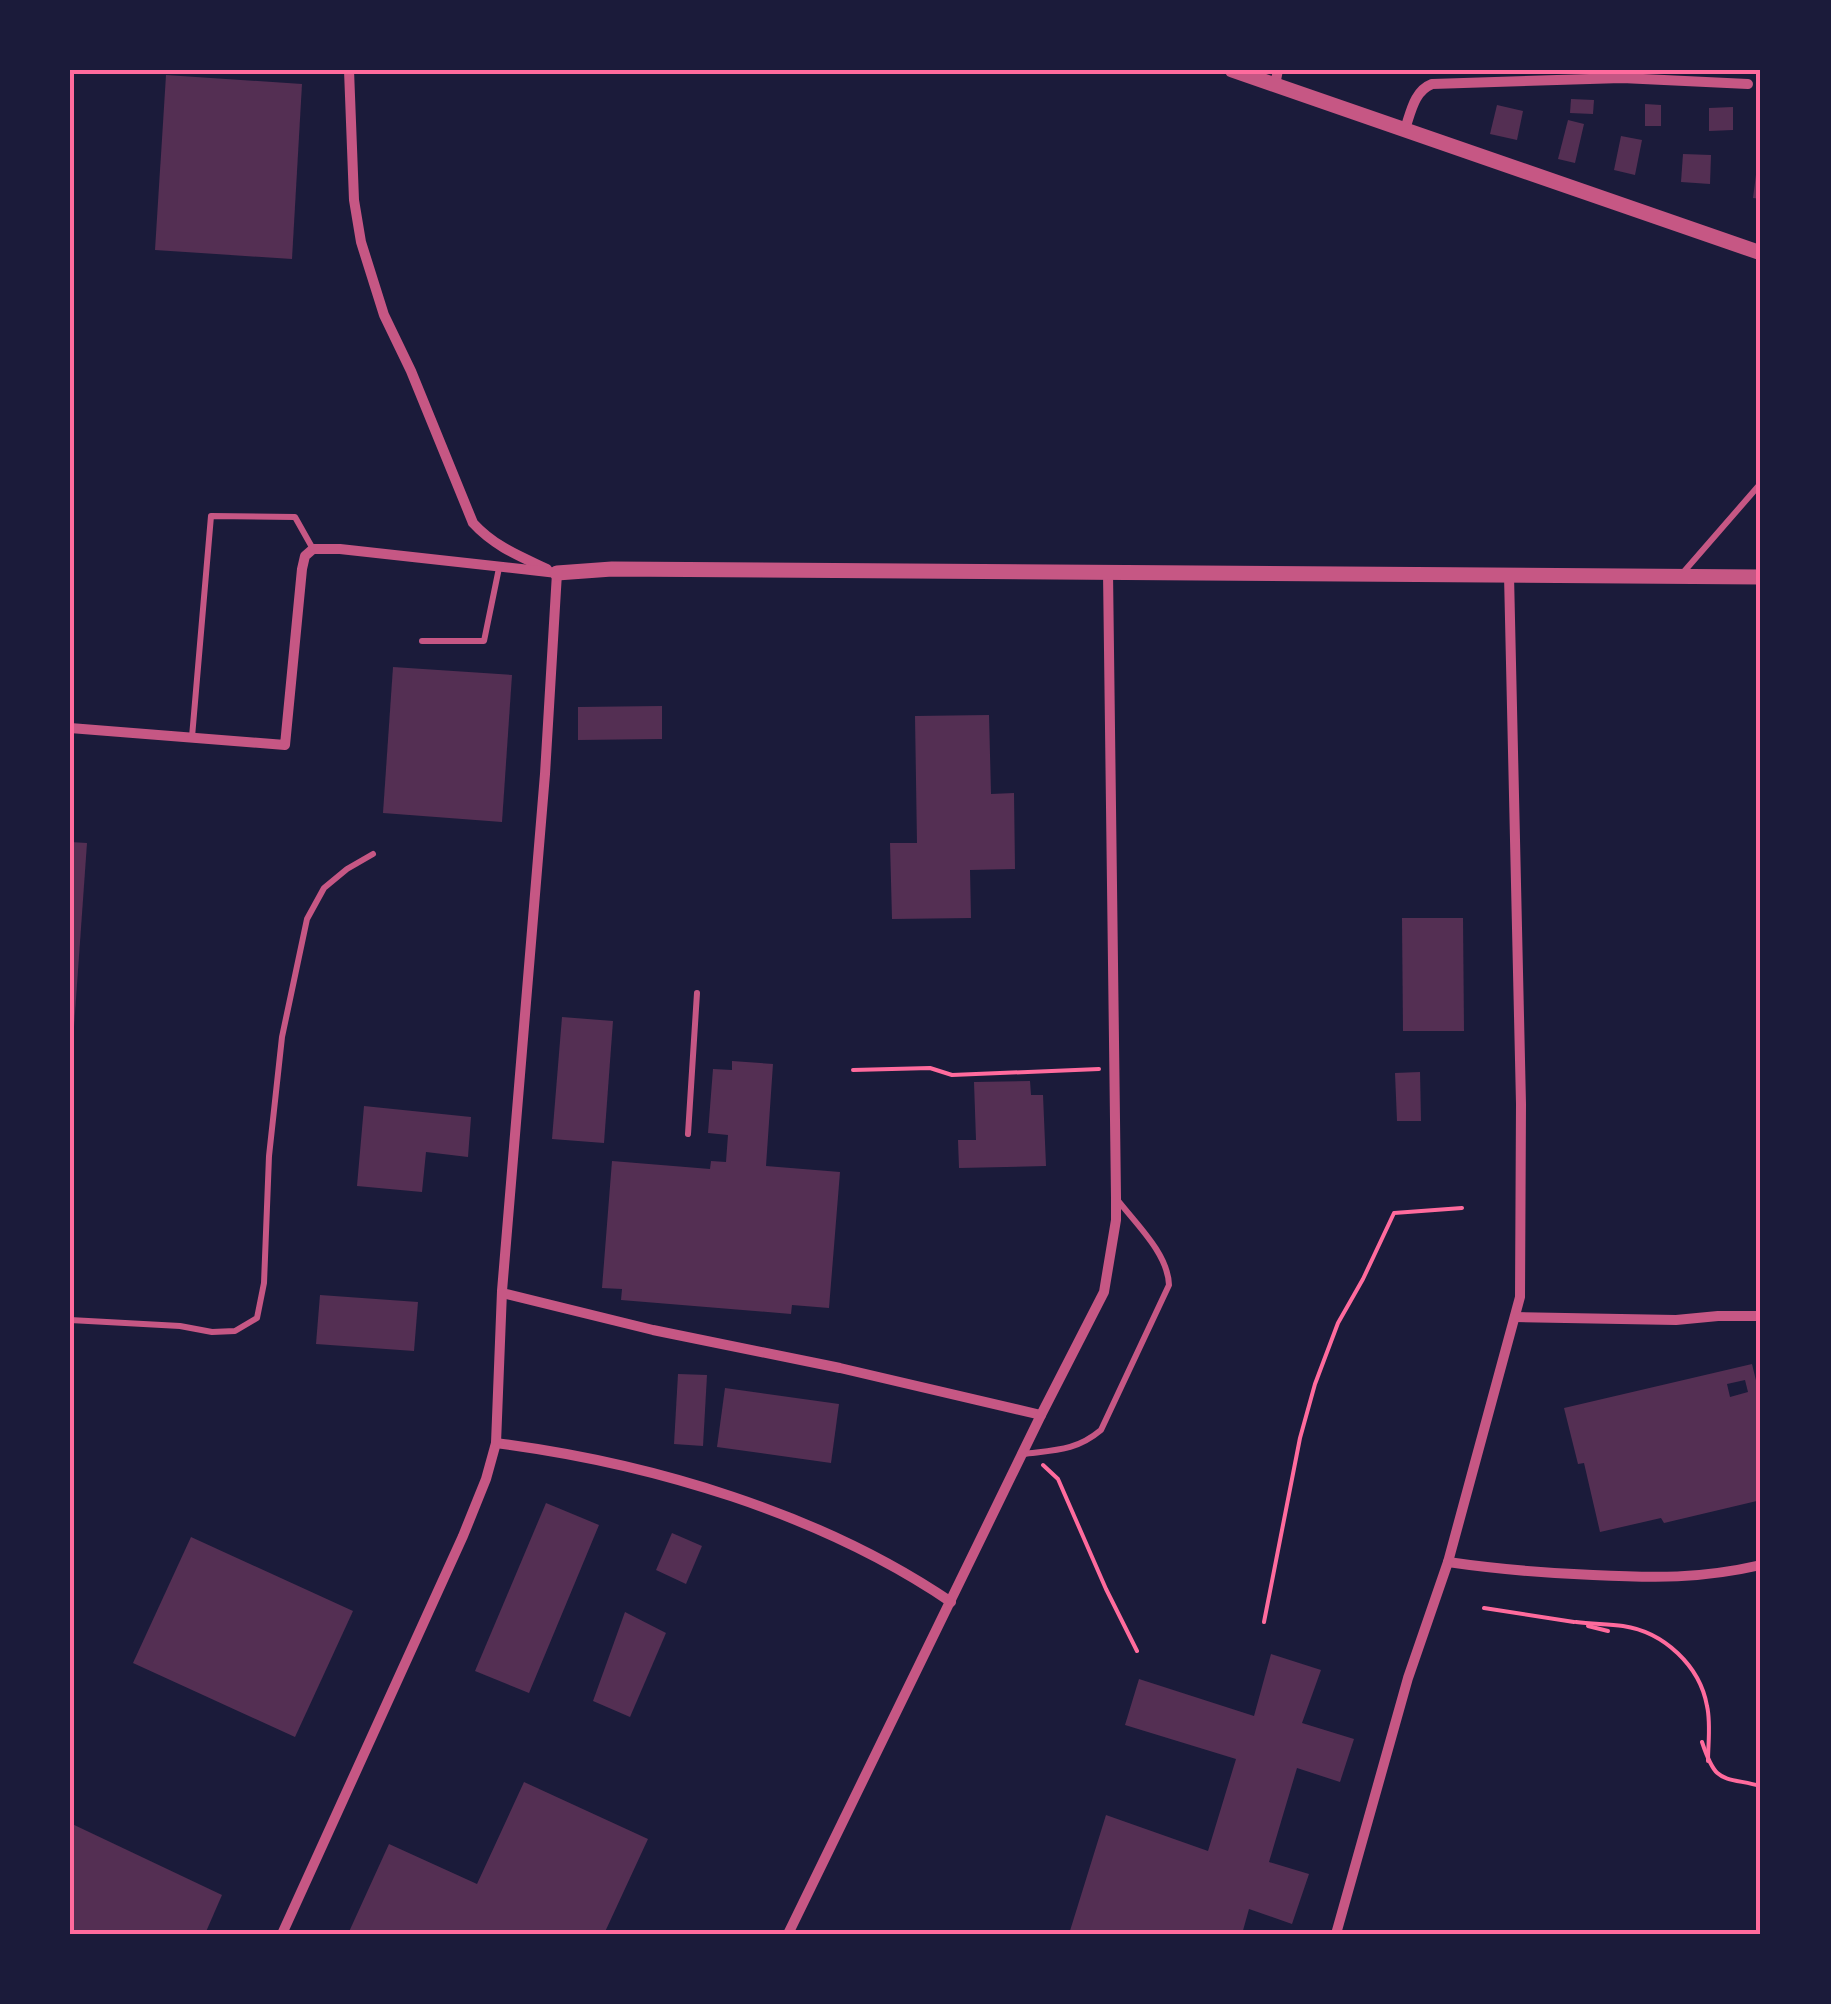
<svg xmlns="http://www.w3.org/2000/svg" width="1831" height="2004" viewBox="0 0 1831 2004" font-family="'Sofia Sans Condensed',sans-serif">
	<rect width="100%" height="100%" fill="#1b1b3a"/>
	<g fill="#542f53" fill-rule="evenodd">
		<path d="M166 75 302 84 292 259 155 250Z"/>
		<path d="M1571 99 1594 100 1593 114 1570 113Z"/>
		<path d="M1645 104 1661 105V126H1645Z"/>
		<path d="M1497 105 1523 111 1517 140 1490 134Z"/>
		<path d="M1733 107V130L1709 131V108Z"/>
		<path d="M1568 120 1584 124 1575 163 1558 159Z"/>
		<path d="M1621 136 1642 140 1635 175 1614 170Z"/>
		<path d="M1683 154 1711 155 1710 184 1681 182Z"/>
		<path d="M1757 167 1761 168V199L1753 198Z"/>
		<path d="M393 667 512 675 502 822 383 813Z"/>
		<path d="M662 706V739L578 740V707Z"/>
		<path d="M989 715 991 794 1014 793 1015 869 970 870 971 918 892 919 890 843H917L915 716Z"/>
		<path d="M70 842 87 843 73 1041H70Z"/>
		<path d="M1402 918H1463L1464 1031H1403Z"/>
		<path d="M562 1017 613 1021 604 1143 552 1139Z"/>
		<path d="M732 1061 773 1064 766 1166 840 1172 829 1308 792 1305 791 1314 621 1300 622 1289 602 1288 612 1161 710 1169 711 1161 726 1162 728 1135 708 1133 713 1069 732 1070Z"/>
		<path d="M1420 1072 1421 1121H1397L1395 1073Z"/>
		<path d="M1030 1081 1031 1095H1043L1046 1166 959 1168 958 1140H976L974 1082Z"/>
		<path d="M364 1106 471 1117 468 1157 426 1152 422 1192 357 1186Z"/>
		<path d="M320 1295 418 1302 414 1351 316 1344Z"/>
		<path d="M1752 1364 1761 1401V1500L1664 1523 1661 1518 1600 1532 1584 1463 1578 1464 1564 1408ZM1745 1380 1748 1392 1730 1397 1727 1384Z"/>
		<path d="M678 1374 707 1375 703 1446 674 1444Z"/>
		<path d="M725 1388 839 1404 831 1463 717 1447Z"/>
		<path d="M546 1503 599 1525 529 1693 475 1671Z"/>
		<path d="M672 1533 702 1546 686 1584 656 1570Z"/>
		<path d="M191 1537 353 1611 295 1737 133 1663Z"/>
		<path d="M625 1612 666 1633 630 1717 593 1701Z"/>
		<path d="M1271 1654 1321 1670 1302 1723 1354 1739 1340 1782 1297 1768 1269 1862 1309 1874 1292 1924 1249 1909 1242 1934H1069L1106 1815 1208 1851 1236 1759 1125 1725 1139 1679 1254 1716Z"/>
		<path d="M524 1782 648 1839 604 1934H348L389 1844 477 1884Z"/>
		<path d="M70 1823 222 1895 205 1934H70Z"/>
	</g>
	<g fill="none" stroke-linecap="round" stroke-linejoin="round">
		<g stroke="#ff6b9d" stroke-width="4">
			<path d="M853 1070 930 1068 952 1075 1099 1069"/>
			<path d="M1043 1465 1058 1479 1106 1589 1137 1651"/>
			<path d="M1484 1608 1574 1622"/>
			<path d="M1264 1622 1300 1438 1315 1384 1338 1323 1363 1279 1394 1213 1462 1208"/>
			<path d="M1576 1622C1592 1624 1608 1624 1623 1626 1664 1632 1700 1666 1707 1706 1711 1723 1708 1744 1708 1761"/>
			<path d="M1588 1626 1608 1631"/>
			<path d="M1702 1742C1716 1784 1720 1776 1761 1786"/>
		</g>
		<g stroke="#c65784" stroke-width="6">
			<path d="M1681 575 1761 483"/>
			<path d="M422 641H484L499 568"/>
			<path d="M192 737 211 516 295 517 313 549"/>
			<path d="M688 1134 697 993"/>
			<path d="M70 1320 180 1326 212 1332 235 1331 257 1318 264 1283 269 1156 282 1037 307 919 324 888 347 869 373 854"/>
			<path d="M1023 1454C1055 1450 1076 1451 1101 1430L1169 1285C1168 1253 1135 1223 1116 1198"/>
		</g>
		<g stroke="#c65784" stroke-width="10">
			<path d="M349 70 354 200 361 242 384 315 411 371 473 523C494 546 519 556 547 569"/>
			<path d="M1275 85 1278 70"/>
			<path d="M1405 129C1411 112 1414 91 1432 84L1622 78 1748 84"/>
			<path d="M70 728 285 745 302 569 305 556 313 549H340L557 573"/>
			<path d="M502 1293 653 1330 840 1368 1041 1415"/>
			<path d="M1515 1317 1676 1320 1718 1316H1761"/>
			<path d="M496 1443C651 1463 820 1513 951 1602"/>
			<path d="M1448 1562C1496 1569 1544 1573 1593 1575 1655 1578 1700 1579 1761 1565"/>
			<path d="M282 1934 463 1536 486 1479 496 1443 502 1291 545 774 557 573"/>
			<path d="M788 1934 1041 1415 1104 1292 1116 1220V1198L1108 572"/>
			<path d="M1336 1934 1408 1678 1448 1562 1520 1297 1521 1104 1509 575"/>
		</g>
		<g stroke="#c65784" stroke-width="15">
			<path d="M1232 70 1761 253"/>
			<path d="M557 573 612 569 1761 577"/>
		</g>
	</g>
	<rect width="1831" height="2004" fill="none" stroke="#1b1b3a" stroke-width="145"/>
	<rect x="72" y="72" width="1686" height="1860" fill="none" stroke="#ff6b9d" stroke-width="4"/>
</svg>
